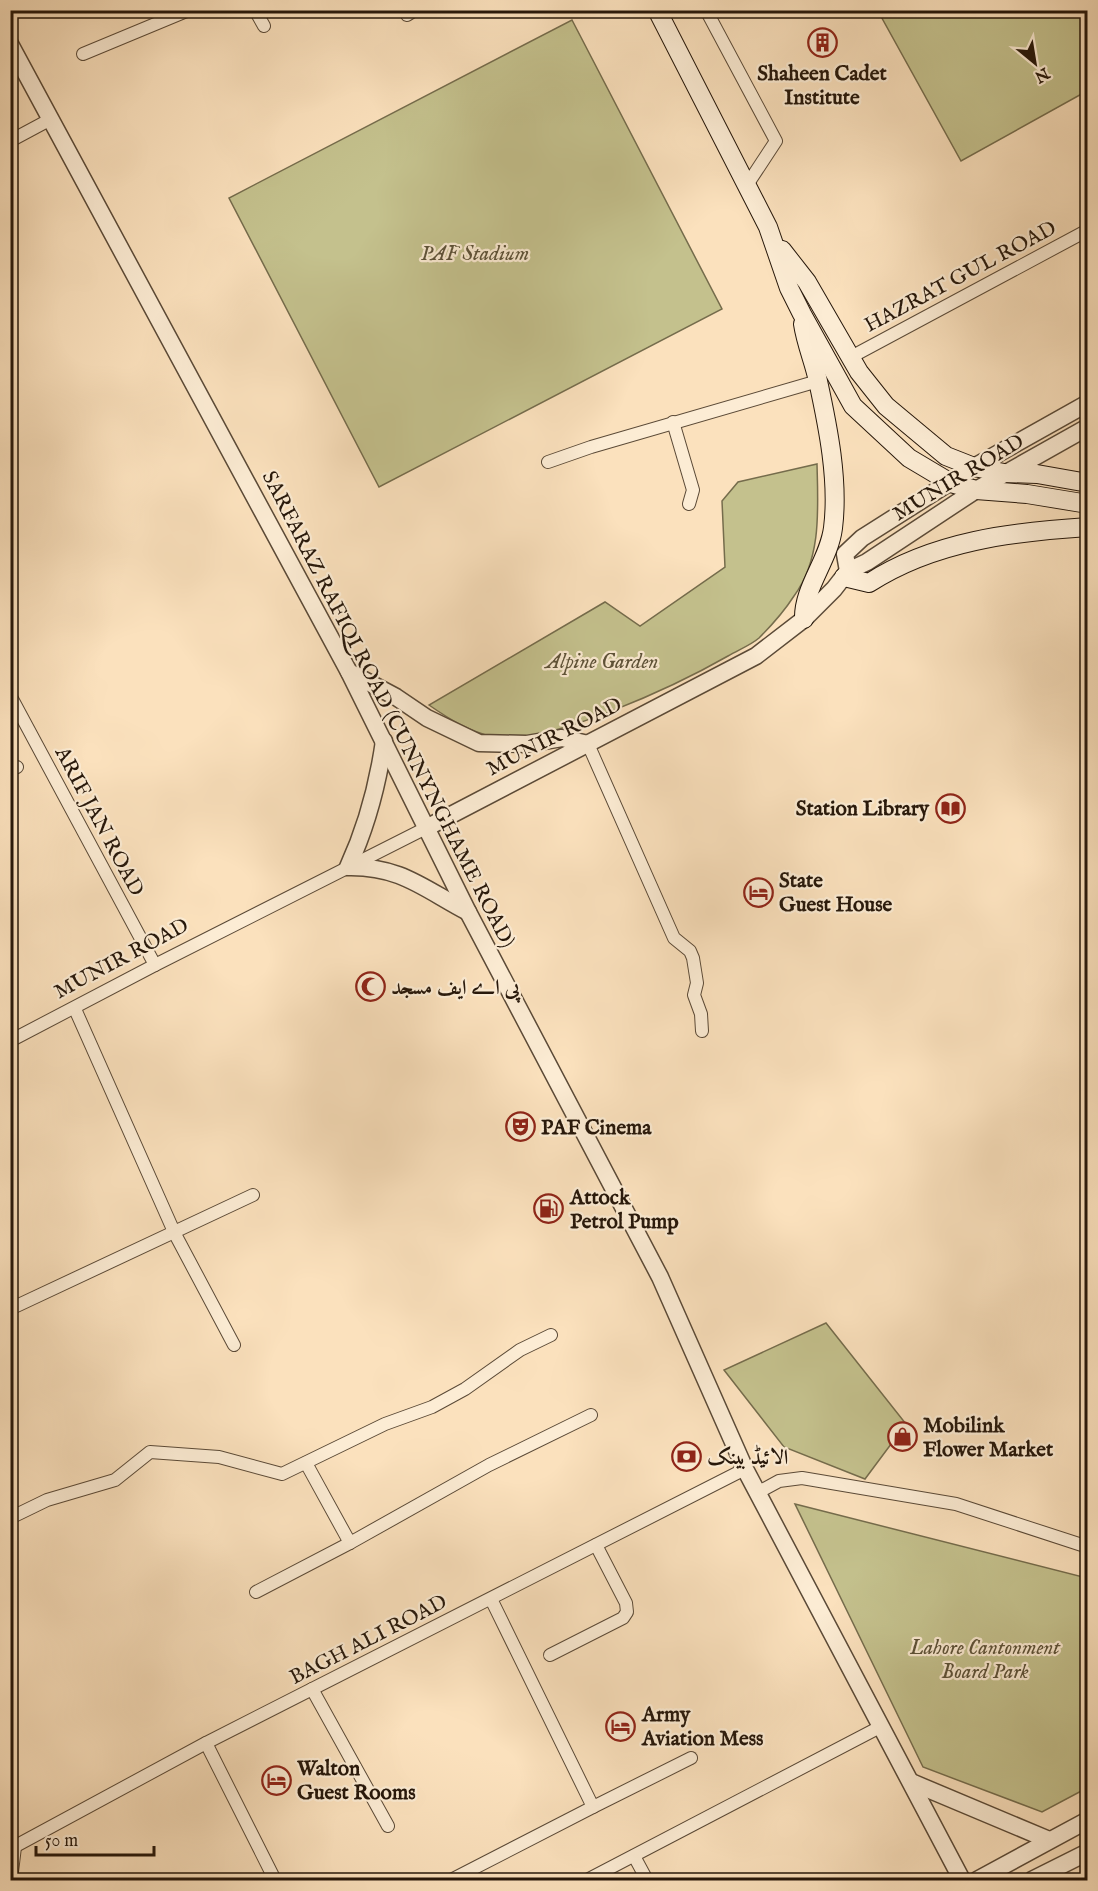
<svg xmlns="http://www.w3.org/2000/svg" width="1098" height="1891" viewBox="0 0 1098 1891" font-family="'IM FELL English',Amiri,serif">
	<rect width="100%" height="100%" fill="#fbe1bd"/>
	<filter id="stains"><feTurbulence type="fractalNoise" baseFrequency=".00333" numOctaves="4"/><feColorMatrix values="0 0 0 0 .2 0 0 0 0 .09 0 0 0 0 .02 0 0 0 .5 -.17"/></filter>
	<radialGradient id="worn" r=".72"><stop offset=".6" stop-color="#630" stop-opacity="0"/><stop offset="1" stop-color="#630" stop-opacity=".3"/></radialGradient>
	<g fill="#c4c18d" stroke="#756c4c" stroke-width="1.5">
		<path d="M878 11H1087V91L961 161Z"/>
		<path d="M572 20 722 309 379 487 229 198Z"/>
		<path d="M817 464C818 508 822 558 794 596 785 610 771 626 759 638 751 645 738 650 728 656 679 684 549 746 494 737 470 732 449 719 429 705L605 602 640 626 725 567 722 501 738 482Z"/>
		<path d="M826 1323 906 1424 865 1479 784 1447 724 1370Z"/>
		<path d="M795 1504 1087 1578V1788L1042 1812 923 1767Z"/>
	</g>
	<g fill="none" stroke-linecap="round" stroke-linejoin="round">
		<defs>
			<g id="minor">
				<path d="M255 10 264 26"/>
				<path d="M706 10 776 141 747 185"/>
				<path d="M407 15 415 10"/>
				<path d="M83 54 189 10"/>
				<path d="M10 141 51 119"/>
				<path d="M851 357 1088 230"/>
				<path d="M673 422 693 490 689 504"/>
				<path d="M548 462 591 447 818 381"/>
				<path d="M10 695 155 965"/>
				<path d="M588 744 674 938 690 951 693 958 697 983 694 995 701 1014 702 1031"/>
				<path d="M10 770 17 767"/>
				<path d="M75 1009 175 1234 234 1345"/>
				<path d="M10 1041 155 965 428 827"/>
				<path d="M10 1309 253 1195"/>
				<path d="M306 1463 350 1543 489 1465 591 1415"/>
				<path d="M757 1493 779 1481 802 1478 956 1504 1088 1547"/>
				<path d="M10 1518 47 1500 115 1480 150 1452 219 1457 282 1474 385 1424 432 1407 465 1389 520 1350 551 1335"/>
				<path d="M256 1592 350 1543"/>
				<path d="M550 1655 623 1618 627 1612 626 1603 596 1545"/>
				<path d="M312 1689 388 1826"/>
				<path d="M206 1743 275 1880"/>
				<path d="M593 1807 691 1758"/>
				<path d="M10 1849 206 1743 745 1469"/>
				<path d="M634 1856 647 1880"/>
				<path d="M11 1880 15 1847"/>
				<path d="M451 1880 593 1807 491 1599"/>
				<path d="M587 1880 880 1727"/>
			</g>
			<g id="tertiary">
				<path d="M10 44 349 672 468 912 660 1277 745 1469 962 1880"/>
				<path d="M848 571 845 554 862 538 974 467 1088 403"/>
				<path d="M349 672 396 697 427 718 479 743 527 744 562 738 588 744"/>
				<path d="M384 741C378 783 366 828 348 867 401 866 424 889 468 912"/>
				<path d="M428 827 756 656 804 619 834 589 848 571 867 562 976 490 1088 427"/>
				<path d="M911 1782 1049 1840"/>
				<path d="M977 1880 1088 1820"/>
				<path d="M1032 1880 1088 1852"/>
			</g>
			<g id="secondary">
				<path d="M657 10 768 227 789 288 802 314 853 406 909 458 951 483 976 490 1027 494 1088 504"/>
				<path d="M782 250 807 282 859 372 886 406 946 456 974 467 1004 473 1037 474 1088 483"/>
				<path d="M803 324C806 344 814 362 818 381 828 427 839 481 833 528 829 560 803 588 804 619"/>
				<path d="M844 577 869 583C934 541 1012 532 1088 527"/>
			</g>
		</defs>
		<use href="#minor" stroke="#5b4a37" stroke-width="14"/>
		<use href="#tertiary" stroke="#5b4a37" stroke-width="19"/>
		<use href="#secondary" stroke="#26170a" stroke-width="20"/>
		<use href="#minor" stroke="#fcecd4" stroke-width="12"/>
		<use href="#tertiary" stroke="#fcecd4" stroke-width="16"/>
		<use href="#secondary" stroke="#fcecd4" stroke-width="18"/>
	</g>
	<defs>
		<symbol id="building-ring" viewBox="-11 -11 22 22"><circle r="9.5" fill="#fcecd4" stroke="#8f2418" stroke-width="1.5"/><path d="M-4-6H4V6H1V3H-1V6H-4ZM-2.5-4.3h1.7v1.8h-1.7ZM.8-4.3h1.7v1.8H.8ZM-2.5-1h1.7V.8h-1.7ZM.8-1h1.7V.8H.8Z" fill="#8f2418"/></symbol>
		<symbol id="library-ring" viewBox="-11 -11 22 22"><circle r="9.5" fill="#fcecd4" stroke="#8f2418" stroke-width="1.5"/><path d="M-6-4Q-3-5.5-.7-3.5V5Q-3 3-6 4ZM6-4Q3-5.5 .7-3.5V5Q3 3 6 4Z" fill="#8f2418"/></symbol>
		<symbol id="hotel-ring" viewBox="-11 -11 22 22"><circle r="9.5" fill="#fcecd4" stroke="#8f2418" stroke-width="1.5"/><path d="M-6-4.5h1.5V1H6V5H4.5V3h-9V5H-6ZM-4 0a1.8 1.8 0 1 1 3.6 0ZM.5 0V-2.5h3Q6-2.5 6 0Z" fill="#8f2418"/></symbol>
		<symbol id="mosque-ring" viewBox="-11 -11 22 22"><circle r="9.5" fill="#fcecd4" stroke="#8f2418" stroke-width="1.5"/><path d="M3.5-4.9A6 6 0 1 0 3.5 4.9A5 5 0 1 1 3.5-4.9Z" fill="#8f2418"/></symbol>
		<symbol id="theatre-ring" viewBox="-11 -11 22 22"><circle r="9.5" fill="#fcecd4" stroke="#8f2418" stroke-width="1.5"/><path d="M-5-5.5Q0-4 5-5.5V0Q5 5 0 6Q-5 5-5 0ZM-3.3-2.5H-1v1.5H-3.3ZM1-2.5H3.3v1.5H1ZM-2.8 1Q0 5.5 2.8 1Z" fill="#8f2418"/></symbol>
		<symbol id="fuel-ring" viewBox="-11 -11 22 22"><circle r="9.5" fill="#fcecd4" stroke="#8f2418" stroke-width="1.5"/><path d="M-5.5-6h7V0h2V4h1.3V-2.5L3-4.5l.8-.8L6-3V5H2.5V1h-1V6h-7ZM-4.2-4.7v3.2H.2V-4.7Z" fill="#8f2418"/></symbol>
		<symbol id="shop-ring" viewBox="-11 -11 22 22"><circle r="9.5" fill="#fcecd4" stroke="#8f2418" stroke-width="1.5"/><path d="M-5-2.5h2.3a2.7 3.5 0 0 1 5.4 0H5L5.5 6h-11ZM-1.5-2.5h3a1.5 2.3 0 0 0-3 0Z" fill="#8f2418"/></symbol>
		<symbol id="bank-ring" viewBox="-11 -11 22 22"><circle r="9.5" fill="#fcecd4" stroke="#8f2418" stroke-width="1.5"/><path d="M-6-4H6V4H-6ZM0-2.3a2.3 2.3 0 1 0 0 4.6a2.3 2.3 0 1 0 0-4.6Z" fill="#8f2418"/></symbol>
	</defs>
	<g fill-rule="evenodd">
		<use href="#building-ring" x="806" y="26" width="33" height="33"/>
		<use href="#library-ring" x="934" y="792" width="33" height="33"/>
		<use href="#hotel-ring" x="742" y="876" width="33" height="33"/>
		<use href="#mosque-ring" x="354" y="970" width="33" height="33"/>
		<use href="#theatre-ring" x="504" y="1110" width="33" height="33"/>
		<use href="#fuel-ring" x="532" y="1192" width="33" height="33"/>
		<use href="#shop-ring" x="886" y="1420" width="33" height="33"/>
		<use href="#bank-ring" x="670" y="1440" width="33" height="33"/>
		<use href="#hotel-ring" x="604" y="1710" width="33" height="33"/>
		<use href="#hotel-ring" x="260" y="1764" width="33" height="33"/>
	</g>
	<g text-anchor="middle" stroke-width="4.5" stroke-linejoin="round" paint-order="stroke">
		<g font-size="21" font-weight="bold" fill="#26170a" stroke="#fcecd4" text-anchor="start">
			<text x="822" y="80" text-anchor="middle">Shaheen Cadet<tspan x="822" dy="24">Institute</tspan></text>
			<text x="929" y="815" text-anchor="end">Station Library</text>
			<text x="779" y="887">State<tspan x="779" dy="24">Guest House</tspan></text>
			<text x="391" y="994">پی اے ایف مسجد</text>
			<text x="541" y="1134">PAF Cinema</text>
			<text x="570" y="1204">Attock<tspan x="570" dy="24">Petrol Pump</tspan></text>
			<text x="923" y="1432">Mobilink<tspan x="923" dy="24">Flower Market</tspan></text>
			<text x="707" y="1464">الائیڈ بینک</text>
			<text x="642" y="1721">Army<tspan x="642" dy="24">Aviation Mess</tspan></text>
			<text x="297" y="1775">Walton<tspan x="297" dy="24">Guest Rooms</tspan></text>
		</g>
		<g font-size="21" font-style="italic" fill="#5d5238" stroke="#fcecd4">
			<text x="475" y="260">PAF Stadium</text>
			<text x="602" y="668">Alpine Garden</text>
			<text x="985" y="1654">Lahore Cantonment<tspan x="985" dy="24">Board Park</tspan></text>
		</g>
		<g font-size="21" fill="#26170a" stroke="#fcecd4">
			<text transform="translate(960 276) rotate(-28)" y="7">HAZRAT GUL ROAD</text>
			<text transform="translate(958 477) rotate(-31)" y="7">MUNIR ROAD</text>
			<text transform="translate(389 709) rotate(63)" y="7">SARFARAZ RAFIQI ROAD (CUNNYNGHAME ROAD)</text>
			<text transform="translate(554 736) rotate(-27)" y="7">MUNIR ROAD</text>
			<text transform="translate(100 821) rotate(62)" y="7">ARIF JAN ROAD</text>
			<text transform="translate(121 958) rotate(-28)" y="7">MUNIR ROAD</text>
			<text transform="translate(368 1639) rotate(-27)" y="7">BAGH ALI ROAD</text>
		</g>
	</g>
	<rect width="1098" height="1891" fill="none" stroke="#fbe1bd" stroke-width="36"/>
	<rect x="12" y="12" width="1074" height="1867" fill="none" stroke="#26170a" stroke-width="3"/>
	<rect x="18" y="18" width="1062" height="1855" fill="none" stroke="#26170a" stroke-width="1.5"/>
	<g transform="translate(1035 63) rotate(150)" stroke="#fcecd4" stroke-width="4.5" paint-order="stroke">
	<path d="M0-4.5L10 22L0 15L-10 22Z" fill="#26170a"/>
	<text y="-9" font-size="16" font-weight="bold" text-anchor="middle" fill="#26170a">N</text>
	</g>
	<path d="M36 1846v9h118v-9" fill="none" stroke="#26170a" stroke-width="3"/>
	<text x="45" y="1846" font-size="18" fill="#26170a" stroke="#fcecd4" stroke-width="4.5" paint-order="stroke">50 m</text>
	<rect width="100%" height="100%" filter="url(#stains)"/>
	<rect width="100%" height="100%" fill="url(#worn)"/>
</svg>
